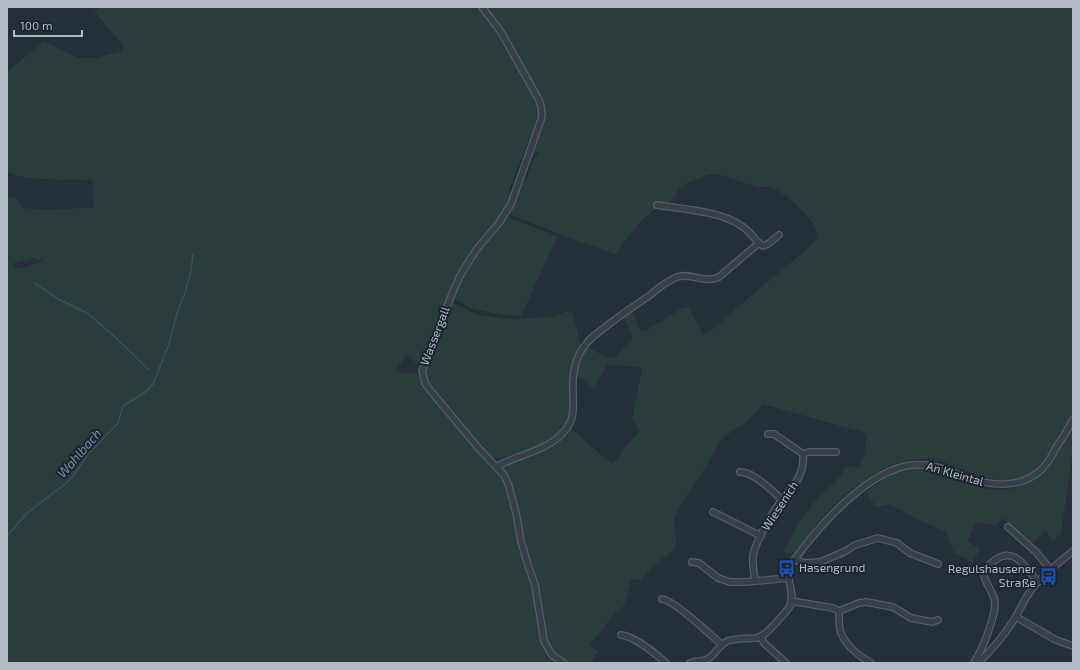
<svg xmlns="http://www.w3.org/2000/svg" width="1080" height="670" viewBox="0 0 1080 670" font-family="'Exo 2',sans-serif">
	<rect width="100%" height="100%" fill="#242f39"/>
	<g fill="#293d3c" fill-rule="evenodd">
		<path d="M99 7H478L498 34 526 84 531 82 495 17 486 7H1073V412C1064 430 1042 471 1022 478 1003 485 978 476 960 469 953 467 947 463 940 461 929 458 915 458 904 461 877 467 840 497 822 518 813 528 805 540 796 551 792 554 789 554 785 552L784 549C792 536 799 521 809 509 818 497 829 489 839 478 842 474 844 467 849 466 852 465 855 467 858 468L860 466 864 456 866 435 862 432 763 404 748 421 724 437 717 446 705 468 683 501 675 516 674 526 676 541V546L675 549 653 566 641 580 634 579 631 581 624 606 614 614 590 645 598 651 590 663H572L556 655 548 640 538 581 529 558 517 501 511 479 501 467 538 453 550 446 569 427 612 464 640 430 632 420 642 368 628 366 607 365 594 388 576 375 586 346 606 357 613 358 632 341C633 333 628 326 624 319L626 315 631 313 633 314 639 328 641 331 649 329 682 308 687 307 689 308 701 331 704 335 711 331 739 306 814 243 817 235 815 226 806 215 796 205 783 194 771 187H757L718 174 708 175 687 183 678 190 676 195 668 204 653 211 640 222 615 254 567 237 510 215 522 179 526 181 532 163 538 153 532 150 528 142 509 189 511 198 508 205 497 223 461 267 420 366 407 355 396 369 404 374 416 372 431 399 434 398 502 477 508 491 507 494 508 504 511 502 521 554 532 587 547 659H552L559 663H7V197L17 199 22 208 48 210 94 207 92 180C71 179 25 182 7 172V72L44 41 78 58H95L122 51 123 46 94 11ZM34 258 44 261 21 268 13 267 14 263Z"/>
		<path d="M507 217 558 236 521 316 502 315 478 310 470 308 455 299C449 281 495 231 507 217Z"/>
		<path d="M451 304C456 303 470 312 477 314 499 320 524 320 546 317 550 317 555 317 558 315 561 314 564 312 567 311L573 313 581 347 572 368 570 381 571 405 570 417 568 423 557 436 549 443 523 453 491 459 426 379 424 369Z"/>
		<path d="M1073 425V454L1071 463 1061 534 1053 541 1045 531 1032 544 1003 518 995 526 976 522 967 541 980 549 972 563 953 551 946 532 916 519 890 504 876 507 866 492C878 484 891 472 906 470 917 468 929 469 939 472 945 473 951 476 956 479 979 488 997 494 1021 486 1027 484 1033 482 1037 478 1054 465 1063 443 1073 425Z"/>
	</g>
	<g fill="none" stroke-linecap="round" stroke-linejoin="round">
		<g stroke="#3a4e61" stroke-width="1.5">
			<path d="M34 283 58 299 87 313 113 335 149 370"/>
			<path d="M7 537 8 535 27 513 68 482 79 468 88 454 118 423 123 406 144 393 153 384 169 344 178 310 185 293 191 271 193 254"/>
		</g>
		<defs>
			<g id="minor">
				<path d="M482 7 501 32 539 100C542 107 543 112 541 120L511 204 499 223 476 250 461 274 454 289 422 371 425 383 430 390 480 450 504 475 508 483 516 513 521 541 527 562 535 585 544 641 552 655 564 663"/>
				<path d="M657 205C682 209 722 211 743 227 751 232 755 241 763 246L768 244 779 235"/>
				<path d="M803 454 809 452H836"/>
				<path d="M496 467C516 455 540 453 559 437 564 432 571 424 572 417 574 409 573 401 573 393 572 376 575 357 586 344 591 337 598 333 604 328 619 316 634 306 649 296 657 289 667 281 677 277 690 272 703 284 719 277L759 243"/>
				<path d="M740 472C752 471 774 492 782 500"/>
				<path d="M713 512 761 536"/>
				<path d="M1008 527 1036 552 1051 570"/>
				<path d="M795 559 801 562 805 563 820 562 844 552 855 545 878 538 897 543 910 553 938 564"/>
				<path d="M692 562 699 563 718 578 730 582H746L789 578"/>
				<path d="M755 581C754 572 752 564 753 556 755 543 770 516 778 505 791 488 805 477 803 454L774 434H768"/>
				<path d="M662 599C674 600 711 635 722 645"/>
				<path d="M791 601 833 608 839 611"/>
				<path d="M839 611 859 603 866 602 893 607 911 618 932 622 938 620"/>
				<path d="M839 611C839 617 839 624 840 630 844 644 859 656 871 663"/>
				<path d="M1016 617 1056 640 1073 646"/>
				<path d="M621 635C634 636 656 654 666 663"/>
				<path d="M761 637 764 643 786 663"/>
				<path d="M690 663C696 661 703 662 709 658 716 654 719 644 728 641 736 638 747 639 756 638 765 636 770 629 776 623 780 617 787 612 790 606 796 592 783 576 792 563 817 528 867 470 912 465 930 463 948 470 965 477 991 486 1020 490 1042 469 1048 463 1053 454 1057 446 1063 438 1068 429 1073 420"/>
				<path d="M974 663C976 658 979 654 981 650 986 639 994 617 995 606 996 593 984 584 984 574 985 569 991 563 995 560 1015 546 1026 568 1038 582"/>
				<path d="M978 663C993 649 1004 636 1015 618 1021 608 1025 598 1032 589 1043 574 1059 563 1073 551"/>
			</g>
		</defs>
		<use href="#minor" stroke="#555e67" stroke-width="8"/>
		<use href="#minor" stroke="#374049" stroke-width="5.5"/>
	</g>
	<defs>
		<symbol id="bus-bare" viewBox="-9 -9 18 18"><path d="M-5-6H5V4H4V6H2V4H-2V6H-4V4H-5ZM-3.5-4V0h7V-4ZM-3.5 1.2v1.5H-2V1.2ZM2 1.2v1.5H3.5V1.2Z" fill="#1a4fb4" stroke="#1c252e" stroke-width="2.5" paint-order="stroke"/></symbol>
	</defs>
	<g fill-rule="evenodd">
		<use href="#bus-bare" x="774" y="556" width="25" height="25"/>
		<use href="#bus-bare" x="1036" y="564" width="25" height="25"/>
	</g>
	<g text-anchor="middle" stroke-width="4" stroke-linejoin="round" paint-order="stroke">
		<g font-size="12" fill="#b2bbc5" stroke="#1c252e">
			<text transform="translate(435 336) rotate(-69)" y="4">Wassergall</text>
			<text transform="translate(955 474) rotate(16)" y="4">An Kleintal</text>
			<text transform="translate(780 506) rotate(-57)" y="4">Wiesenich</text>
		</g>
		<g font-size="12" fill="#b2bbc5" stroke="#1c252e" text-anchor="start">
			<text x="799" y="572">Hasengrund</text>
			<text x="1036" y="573" text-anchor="end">Regulshausener<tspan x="1036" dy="14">Straße</tspan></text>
		</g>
		<g font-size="13" font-style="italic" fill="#758fa7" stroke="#1c252e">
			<text transform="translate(79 453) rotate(-49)" y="5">Wahlbach</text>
		</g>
	</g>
	<rect width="1080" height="670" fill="none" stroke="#b2bbc5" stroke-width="16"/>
	<path d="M14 30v6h68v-6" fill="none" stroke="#b2bbc5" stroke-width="2"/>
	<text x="20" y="30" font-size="12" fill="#b2bbc5" stroke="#1c252e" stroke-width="3" paint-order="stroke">100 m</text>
</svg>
